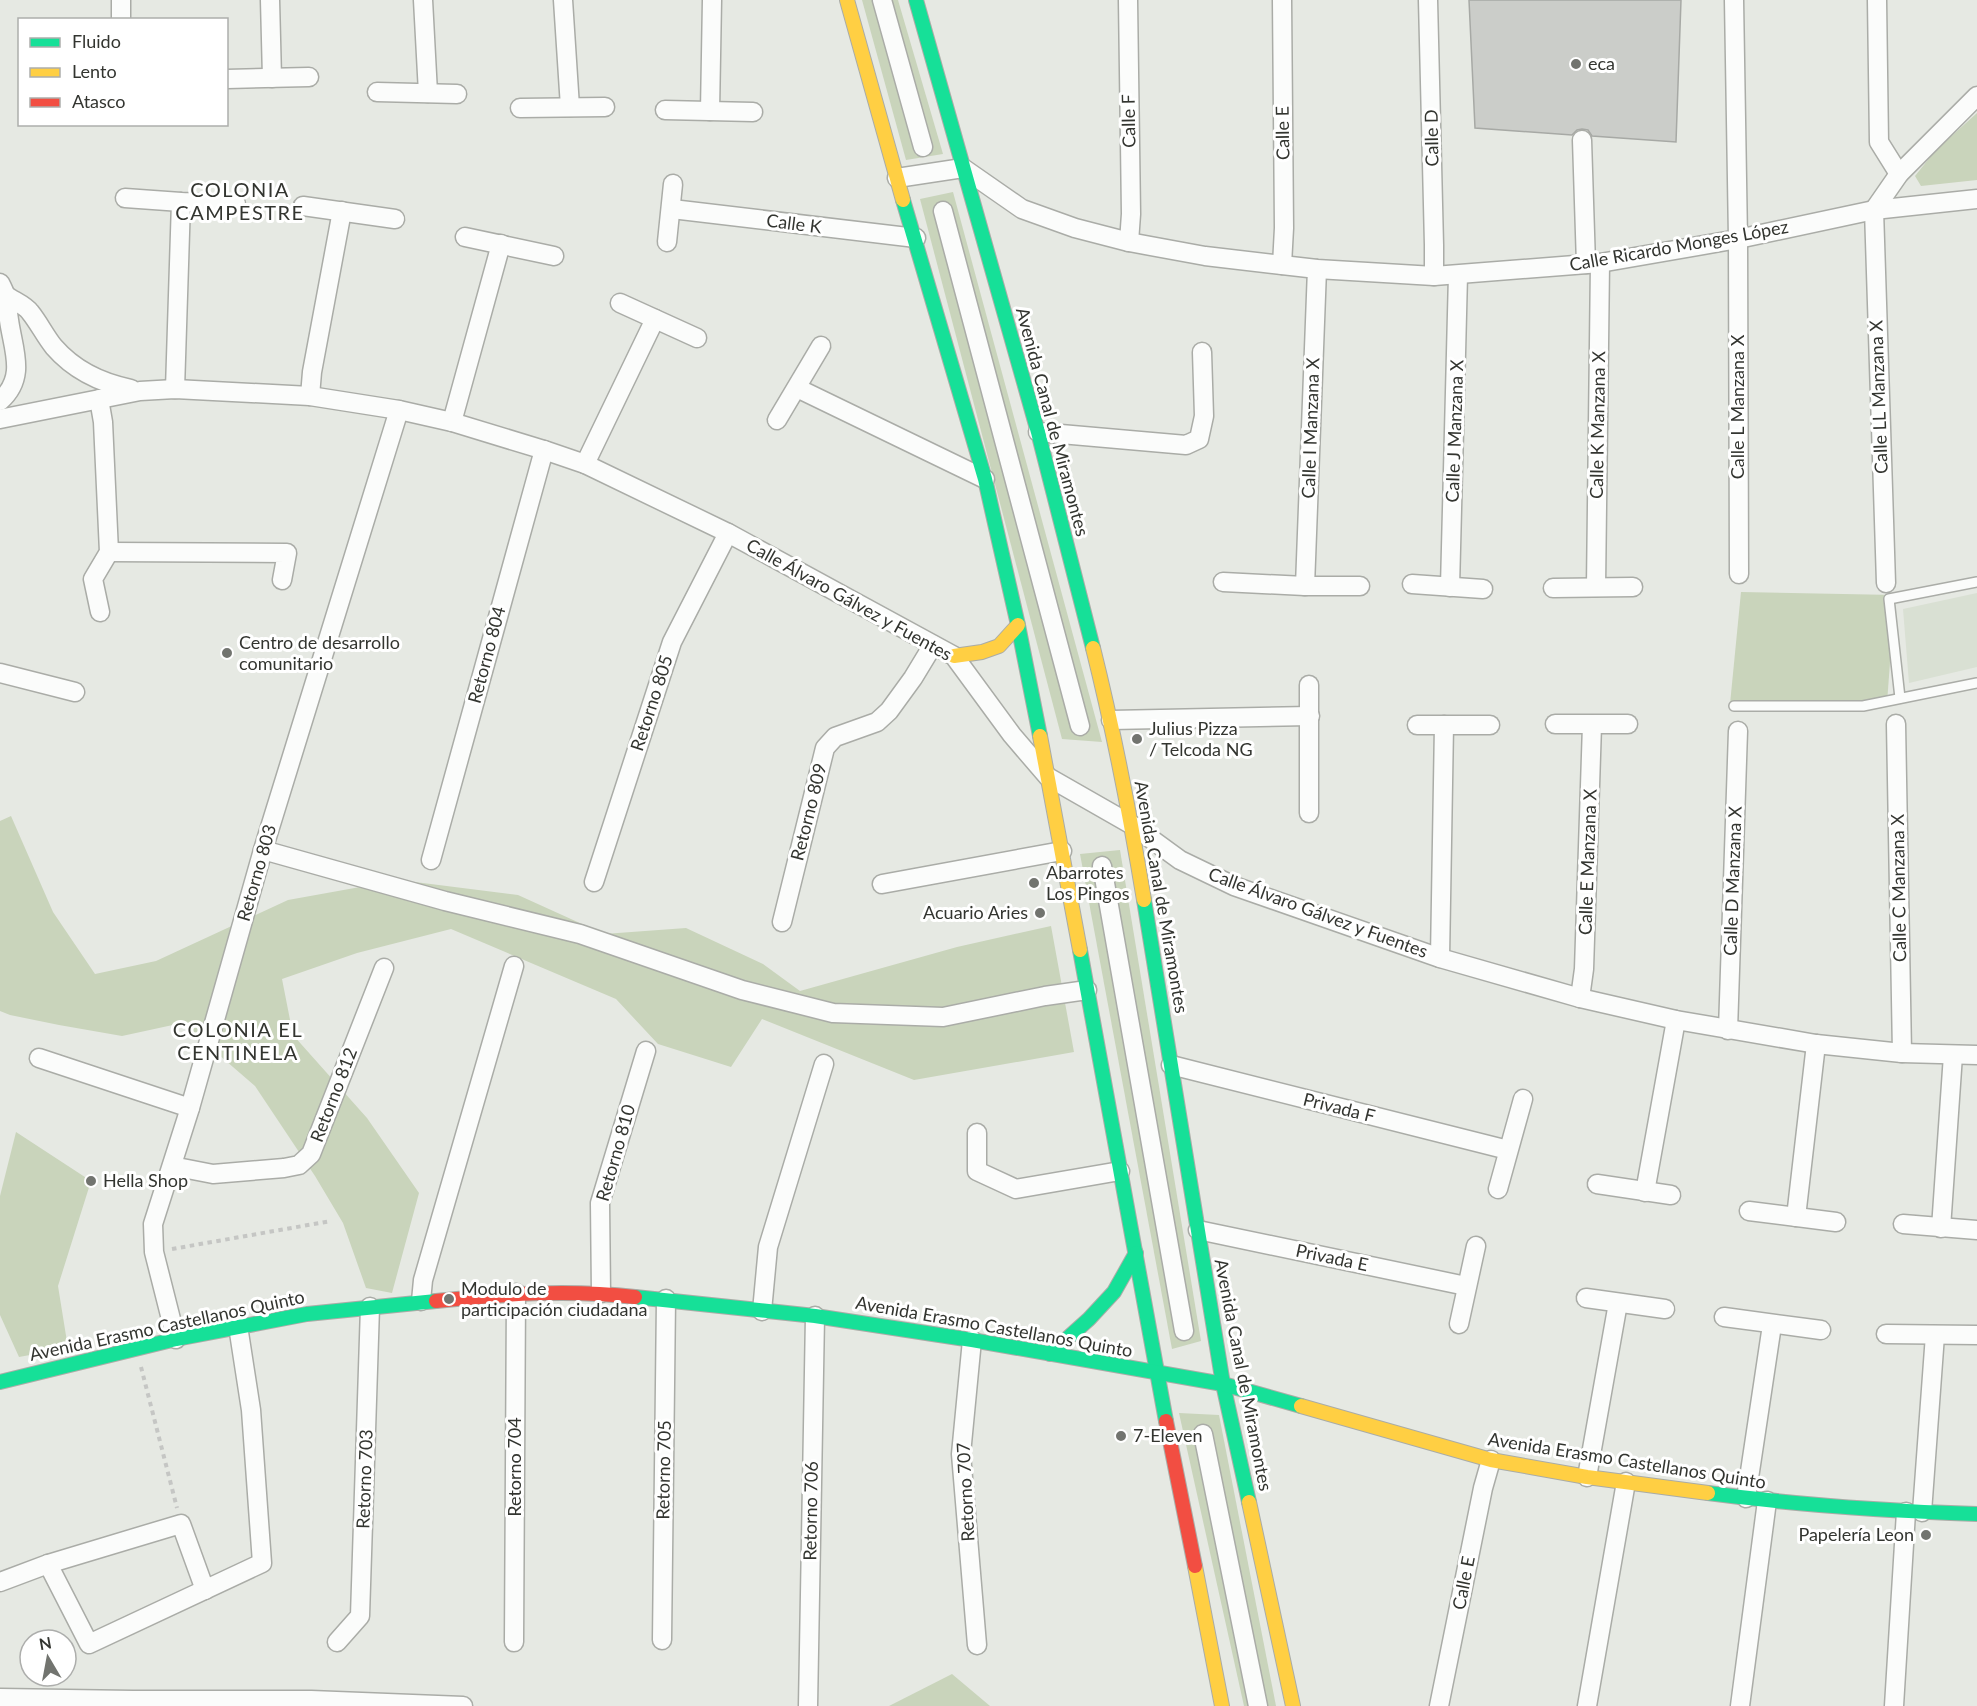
<svg xmlns="http://www.w3.org/2000/svg" width="1977" height="1706" viewBox="0 0 1977 1706" font-family="Lato,sans-serif">
	<rect width="100%" height="100%" fill="#e6e9e3"/>
	<path fill="#d9e0d3" d="M1977 593V667L1909 683 1903 609Z"/>
	<g fill="#c9d4bb">
		<path d="M862 0H898L943 154 906 160Z"/>
		<path d="M1977 113V180L1921 186 1915 176 1935 151Z"/>
		<path d="M953 192 1102 742 1062 739 920 199Z"/>
		<path d="M1741 592 1895 595 1887 703 1730 704Z"/>
		<path d="M11 816 53 912 95 974 156 961 288 900 399 880 518 895 604 934 686 928 763 964 800 991 957 947 1051 926 1074 1052 914 1080 762 1019 731 1067 658 1044 616 999 451 929 357 953 282 979 293 1035 367 1118 419 1193 392 1293 366 1288 343 1223 315 1176 255 1086 182 1023 122 1036 59 1025 10 1015 0 1011V821Z"/>
		<path d="M1120 850 1201 1341 1172 1349 1080 854Z"/>
		<path d="M16 1132 91 1181 58 1286 68 1348 19 1357 0 1315V1196Z"/>
		<path d="M1179 1413 1219 1415 1276 1706H1244Z"/>
		<path d="M952 1674 990 1706H889Z"/>
	</g>
	<path fill="#cbcdc9" stroke="#a7a9a5" stroke-width="1.5" d="M1469 0H1681L1676 142 1592 136 1588 130 1582 129 1577 130 1572 135 1475 128Z"/>
	<g fill="none" stroke-linecap="round" stroke-linejoin="round">
		<defs>
			<g id="lane">
				<path d="M1900 698 1889 599 1977 582"/>
				<path d="M1734 706H1863L1977 683"/>
			</g>
			<g id="street">
				<path d="M121 0V20"/>
				<path d="M270 0 272 78"/>
				<path d="M423 0 428 93"/>
				<path d="M563 0 570 107"/>
				<path d="M882 0 923 147"/>
				<path d="M1128 0 1131 214 1129 242"/>
				<path d="M1282 0 1284 228 1282 265"/>
				<path d="M1428 0 1434 245V276"/>
				<path d="M1734 0 1738 239 1739 574"/>
				<path d="M1877 0 1879 142 1899 174"/>
				<path d="M227 79 309 77"/>
				<path d="M377 92 457 94"/>
				<path d="M520 108 605 107"/>
				<path d="M665 110 753 112"/>
				<path d="M710 111 712 0"/>
				<path d="M1582 140 1586 264"/>
				<path d="M897 178 963 168 1022 209 1075 228 1129 242 1205 256 1282 265 1317 269 1434 276 1600 263 1738 239 1874 210 1977 199"/>
				<path d="M125 198 181 202 236 204"/>
				<path d="M303 206 395 219"/>
				<path d="M672 209 916 238"/>
				<path d="M943 211 1080 726"/>
				<path d="M465 237 554 256"/>
				<path d="M667 242 673 184"/>
				<path d="M0 283C9 300 6 302 9 320 13 350 27 377 0 401"/>
				<path d="M7 296C14 301 25 305 30 312 39 323 45 336 54 347 74 370 101 383 131 389"/>
				<path d="M620 303 697 338"/>
				<path d="M797 388 985 479"/>
				<path d="M175 389 181 202"/>
				<path d="M310 396 312 372 342 211"/>
				<path d="M99 399 103 422 109 552 93 579 100 612"/>
				<path d="M0 419 140 391 175 389 310 396 399 410 452 422 544 450 585 464 728 533 954 656 1012 735 1048 777 1132 825 1180 860 1234 886 1440 958 1580 998 1676 1020 1816 1044 1902 1053 1977 1055"/>
				<path d="M777 420 821 346"/>
				<path d="M452 422 501 244"/>
				<path d="M1038 432 1186 445 1199 439 1204 416 1202 352"/>
				<path d="M585 464 655 319"/>
				<path d="M109 552 287 553 282 580"/>
				<path d="M1223 582 1305 586H1360"/>
				<path d="M1886 583 1874 210 1899 174 1977 96"/>
				<path d="M1412 584 1483 589"/>
				<path d="M1305 586 1317 269"/>
				<path d="M1450 587 1458 275"/>
				<path d="M1596 587 1600 263"/>
				<path d="M1553 588 1633 587"/>
				<path d="M0 673 75 692"/>
				<path d="M1111 720 1310 716"/>
				<path d="M1555 724H1628"/>
				<path d="M1896 724 1902 1053"/>
				<path d="M1417 725H1490"/>
				<path d="M1309 813V685"/>
				<path d="M263 850 445 901 580 934 742 990 833 1013 943 1017 1045 996 1087 990"/>
				<path d="M431 860 544 450"/>
				<path d="M1102 866 1184 1331"/>
				<path d="M594 882 672 642 728 533"/>
				<path d="M882 884 1062 851"/>
				<path d="M782 922 825 748 835 737 877 722 889 711 913 678 933 645"/>
				<path d="M1440 958 1444 725"/>
				<path d="M1580 998 1584 969 1592 725"/>
				<path d="M1728 1030 1738 731"/>
				<path d="M39 1058 190 1108"/>
				<path d="M1171 1065 1508 1150"/>
				<path d="M977 1133V1171L1016 1189 1120 1171"/>
				<path d="M172 1166 213 1174 284 1168 299 1165 311 1154 384 968"/>
				<path d="M1597 1184 1671 1195"/>
				<path d="M1498 1189 1523 1099"/>
				<path d="M1645 1192 1676 1020"/>
				<path d="M1749 1211 1836 1222"/>
				<path d="M1796 1217 1816 1044"/>
				<path d="M1903 1224 1977 1230"/>
				<path d="M1941 1228 1953 1055"/>
				<path d="M1198 1230 1466 1286"/>
				<path d="M601 1293 600 1203 646 1051"/>
				<path d="M1586 1298 1665 1309"/>
				<path d="M421 1301 423 1280 514 966"/>
				<path d="M762 1311 768 1247 824 1064"/>
				<path d="M1724 1317 1821 1330"/>
				<path d="M1459 1324 1476 1246"/>
				<path d="M1886 1334 1977 1335"/>
				<path d="M176 1339 154 1252 153 1224 190 1108 263 850 399 410"/>
				<path d="M972 1340 961 1454 977 1645"/>
				<path d="M1203 1434 1258 1706"/>
				<path d="M1587 1477 1618 1303"/>
				<path d="M1746 1498 1772 1325"/>
				<path d="M1922 1512 1935 1335"/>
				<path d="M48 1564 89 1644 262 1563 251 1410 238 1326"/>
				<path d="M0 1582 48 1564 181 1524 205 1590"/>
				<path d="M662 1640 666 1299"/>
				<path d="M337 1642 360 1616 370 1307"/>
				<path d="M514 1642 516 1293"/>
				<path d="M0 1698 133 1700H311L463 1706"/>
				<path d="M808 1706 815 1316"/>
				<path d="M1439 1706 1483 1488 1491 1460"/>
				<path d="M1587 1706 1626 1482"/>
				<path d="M1740 1706 1767 1501"/>
				<path d="M1894 1706 1906 1512"/>
			</g>
			<g id="fast">
				<path d="M916 0 1038 432 1093 648"/>
				<path d="M903 200 985 479 1018 625 1040 736"/>
				<path d="M1144 900 1223 1384 1249 1502"/>
				<path d="M1080 950 1166 1421"/>
				<path d="M635 1297 815 1316 972 1340 1223 1384 1301 1406"/>
				<path d="M1050 1354 1089 1319 1114 1292 1136 1253"/>
				<path d="M0 1382 176 1339 307 1314 436 1301"/>
				<path d="M1708 1493C1797 1505 1887 1511 1977 1514"/>
			</g>
			<g id="slow">
				<path d="M847 0 903 200"/>
				<path d="M1093 648C1114 732 1130 815 1144 900"/>
				<path d="M954 656 982 652 999 646 1018 625"/>
				<path d="M1040 736 1080 950"/>
				<path d="M1301 1406 1491 1460 1587 1477 1708 1493"/>
				<path d="M1249 1502 1293 1706"/>
				<path d="M1195 1566 1222 1706"/>
			</g>
			<g id="jam">
				<path d="M436 1301C504 1294 567 1289 635 1297"/>
				<path d="M1166 1421 1195 1566"/>
			</g>
		</defs>
		<use href="#lane" stroke="#aaaca7" stroke-width="12"/>
		<use href="#street" stroke="#aaaca7" stroke-width="21"/>
		<use href="#fast" stroke="#aaaca7" stroke-width="16"/>
		<use href="#slow" stroke="#aaaca7" stroke-width="16"/>
		<use href="#jam" stroke="#aaaca7" stroke-width="16"/>
		<g stroke="#c5c6c4" stroke-width="4" stroke-dasharray="4.5 4.5" stroke-linecap="butt">
			<path d="M172 1249 331 1221"/>
			<path d="M141 1367 177 1508"/>
		</g>
		<use href="#lane" stroke="#fbfcfb" stroke-width="9"/>
		<use href="#street" stroke="#fbfcfb" stroke-width="18"/>
		<use href="#fast" stroke="#16e098" stroke-width="14"/>
		<use href="#slow" stroke="#ffcf43" stroke-width="14"/>
		<use href="#jam" stroke="#f24e42" stroke-width="14"/>
	</g>
	<g fill="#72746f" stroke="#fff" stroke-width="2">
		<circle cx="1576" cy="64" r="6"/>
		<circle cx="227" cy="653" r="6"/>
		<circle cx="1137" cy="739" r="6"/>
		<circle cx="1034" cy="883" r="6"/>
		<circle cx="1040" cy="913" r="6"/>
		<circle cx="91" cy="1181" r="6"/>
		<circle cx="449" cy="1299" r="6"/>
		<circle cx="1121" cy="1436" r="6"/>
		<circle cx="1926" cy="1535" r="6"/>
	</g>
	<g text-anchor="middle" stroke-width="6" stroke-linejoin="round" paint-order="stroke">
		<g font-size="18" fill="#333530" stroke="#fff" text-anchor="start">
			<text x="1588" y="70">eca</text>
			<text x="239" y="649">Centro de desarrollo<tspan x="239" dy="21">comunitario</tspan></text>
			<text x="1149" y="735">Julius Pizza<tspan x="1149" dy="21">/ Telcoda NG</tspan></text>
			<text x="1046" y="879">Abarrotes<tspan x="1046" dy="21">Los Pingos</tspan></text>
			<text x="1028" y="919" text-anchor="end">Acuario Aries</text>
			<text x="103" y="1187">Hella Shop</text>
			<text x="461" y="1295">Modulo de<tspan x="461" dy="21">participación ciudadana</tspan></text>
			<text x="1133" y="1442">7-Eleven</text>
			<text x="1914" y="1541" text-anchor="end">Papelería Leon</text>
		</g>
		<g font-size="18" fill="#333530" stroke="#fff">
			<text transform="translate(1129 121) rotate(-91)" y="6">Calle F</text>
			<text transform="translate(1283 133) rotate(-91)" y="6">Calle E</text>
			<text transform="translate(1432 138) rotate(-91)" y="6">Calle D</text>
			<text transform="translate(794 224) rotate(7)" y="6">Calle K</text>
			<text transform="translate(1679 246) rotate(-10)" y="6">Calle Ricardo Monges López</text>
			<text transform="translate(1879 397) rotate(-92)" y="6">Calle LL Manzana X</text>
			<text transform="translate(1738 407) rotate(-90)" y="6">Calle L Manzana X</text>
			<text transform="translate(1052 422) rotate(75)" y="6">Avenida Canal de Miramontes</text>
			<text transform="translate(1598 425) rotate(-89)" y="6">Calle K Manzana X</text>
			<text transform="translate(1311 428) rotate(-88)" y="6">Calle I Manzana X</text>
			<text transform="translate(1455 431) rotate(-88)" y="6">Calle J Manzana X</text>
			<text transform="translate(849 600) rotate(29)" y="6">Calle Álvaro Gálvez y Fuentes</text>
			<text transform="translate(487 655) rotate(-75)" y="6">Retorno 804</text>
			<text transform="translate(652 703) rotate(-72)" y="6">Retorno 805</text>
			<text transform="translate(809 812) rotate(-76)" y="6">Retorno 809</text>
			<text transform="translate(1588 862) rotate(-88)" y="6">Calle E Manzana X</text>
			<text transform="translate(257 873) rotate(-74)" y="6">Retorno 803</text>
			<text transform="translate(1733 881) rotate(-88)" y="6">Calle D Manzana X</text>
			<text transform="translate(1899 888) rotate(-91)" y="6">Calle C Manzana X</text>
			<text transform="translate(1161 897) rotate(80)" y="6">Avenida Canal de Miramontes</text>
			<text transform="translate(1318 913) rotate(20)" y="6">Calle Álvaro Gálvez y Fuentes</text>
			<text transform="translate(334 1095) rotate(-69)" y="6">Retorno 812</text>
			<text transform="translate(1339 1108) rotate(14)" y="6">Privada F</text>
			<text transform="translate(616 1153) rotate(-74)" y="6">Retorno 810</text>
			<text transform="translate(1332 1258) rotate(12)" y="6">Privada E</text>
			<text transform="translate(167 1326) rotate(-12)" y="6">Avenida Erasmo Castellanos Quinto</text>
			<text transform="translate(994 1327) rotate(10)" y="6">Avenida Erasmo Castellanos Quinto</text>
			<text transform="translate(1243 1375) rotate(79)" y="6">Avenida Canal de Miramontes</text>
			<text transform="translate(1627 1461) rotate(9)" y="6">Avenida Erasmo Castellanos Quinto</text>
			<text transform="translate(515 1467) rotate(-90)" y="6">Retorno 704</text>
			<text transform="translate(664 1470) rotate(-89)" y="6">Retorno 705</text>
			<text transform="translate(365 1479) rotate(-88)" y="6">Retorno 703</text>
			<text transform="translate(966 1492) rotate(-93)" y="6">Retorno 707</text>
			<text transform="translate(811 1511) rotate(-89)" y="6">Retorno 706</text>
			<text transform="translate(1464 1583) rotate(-79)" y="6">Calle E</text>
		</g>
		<g font-size="20" letter-spacing="1.5" fill="#333530" stroke="#fff">
			<text x="240" y="197">COLONIA<tspan x="240" dy="23">CAMPESTRE</tspan></text>
			<text x="238" y="1037">COLONIA EL<tspan x="238" dy="23">CENTINELA</tspan></text>
		</g>
	</g>
	<rect x="18" y="18" width="210" height="108" fill="#ffffff" stroke="#adaeac" stroke-width="1.5"/>
	<rect x="30" y="38" width="30" height="9" fill="#16e098" stroke="#adaeac" stroke-width="1.5"/>
	<text x="72" y="48" font-size="18" fill="#333530">Fluido</text>
	<rect x="30" y="68" width="30" height="9" fill="#ffcf43" stroke="#adaeac" stroke-width="1.5"/>
	<text x="72" y="78" font-size="18" fill="#333530">Lento</text>
	<rect x="30" y="98" width="30" height="9" fill="#f24e42" stroke="#adaeac" stroke-width="1.5"/>
	<text x="72" y="108" font-size="18" fill="#333530">Atasco</text>
	<g transform="translate(48 1658) rotate(350)"><circle r="28" fill="#ffffff" stroke="#adaeac" stroke-width="1.5"/>
	<path d="M0-4.5L10 22L0 15L-10 22Z" fill="#72746f"/>
	<text y="-9" font-size="16" font-weight="bold" text-anchor="middle" fill="#333530">N</text>
	</g>
</svg>
